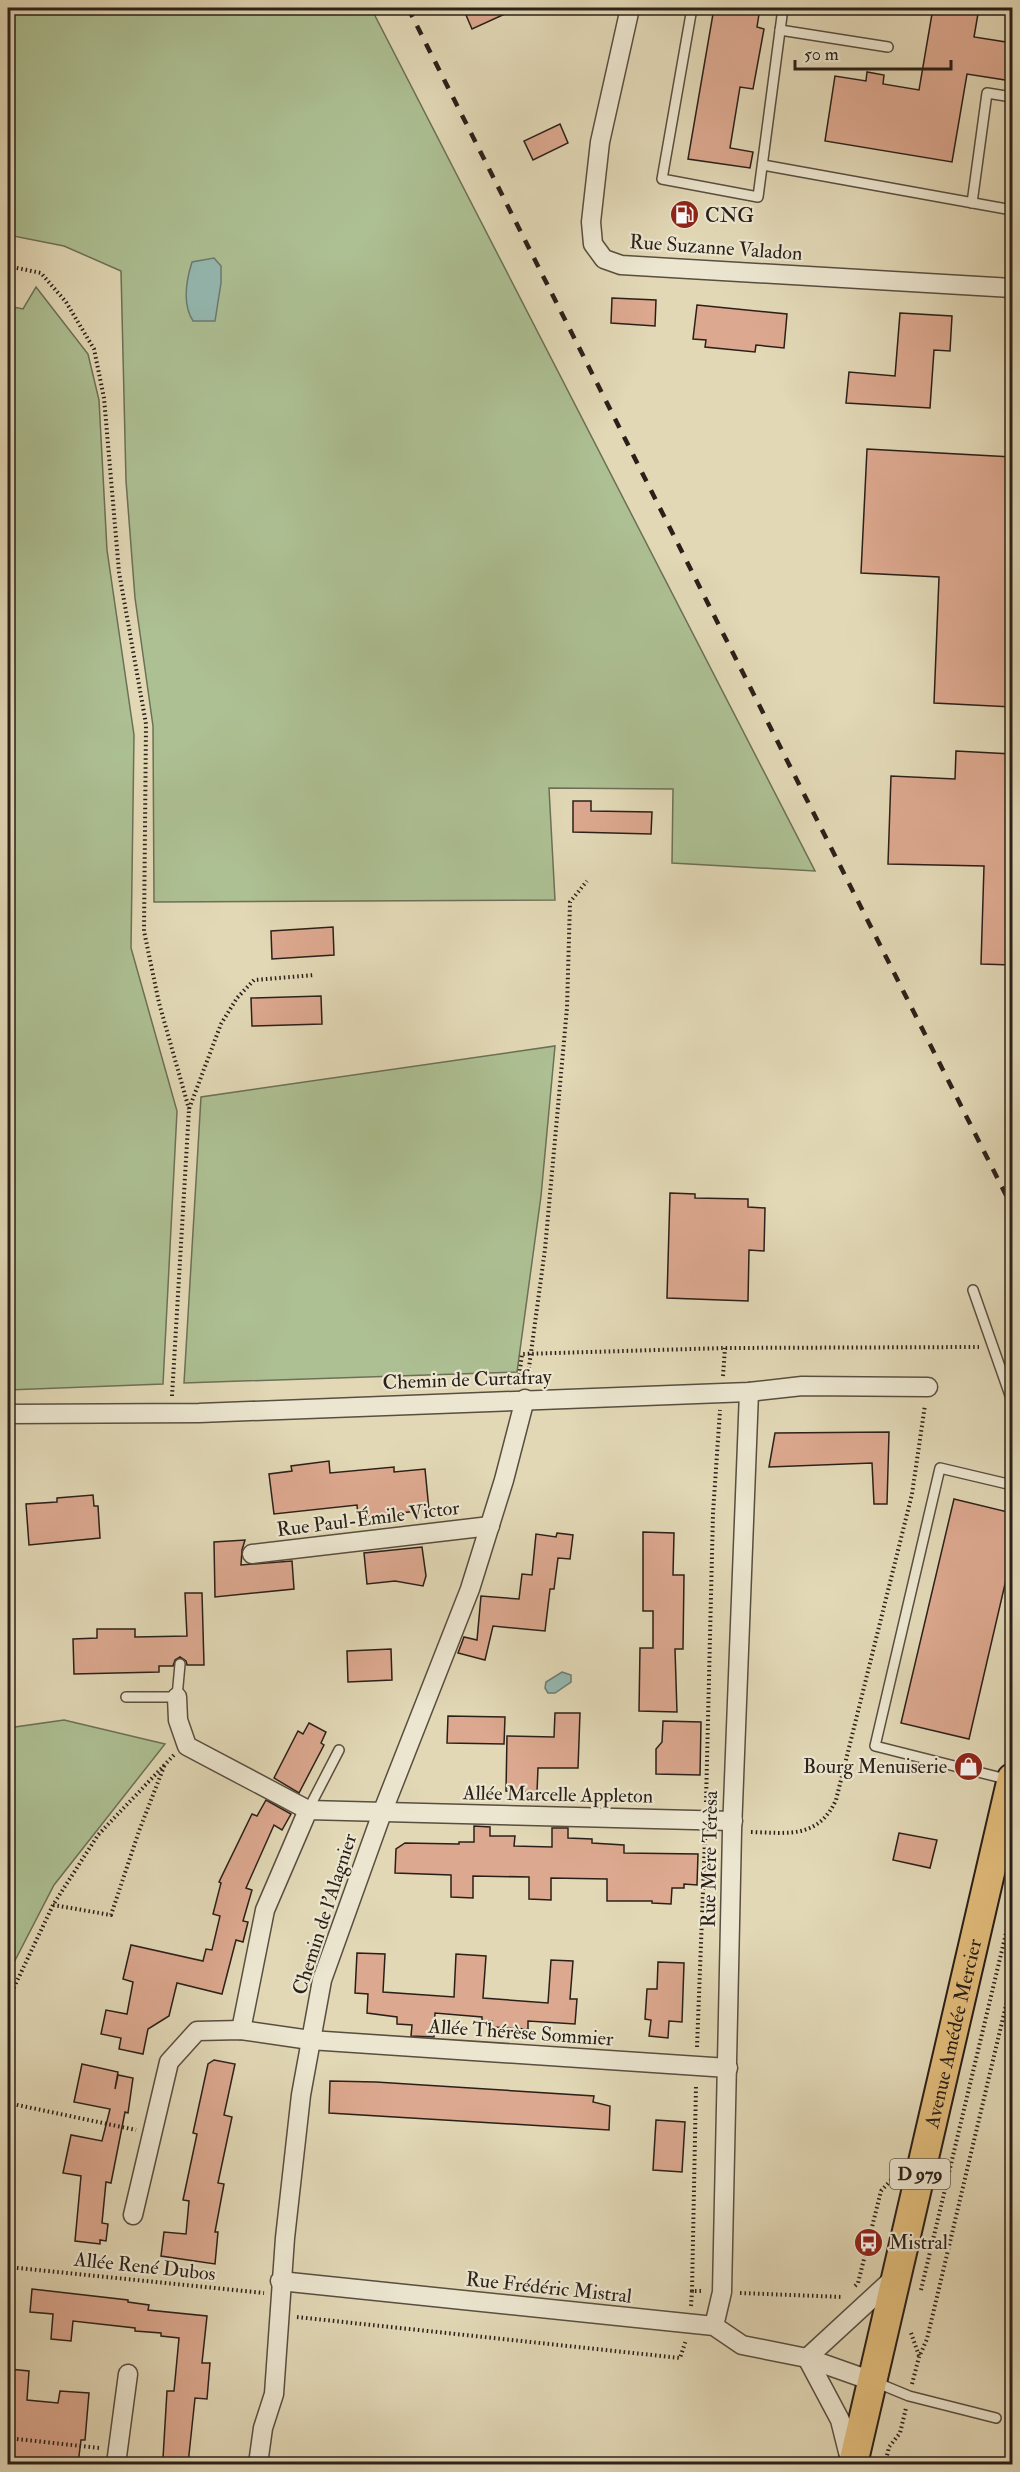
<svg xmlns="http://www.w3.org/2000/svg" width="1020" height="2472" viewBox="0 0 1020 2472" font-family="'IM FELL Double Pica',serif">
	<rect width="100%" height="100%" fill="#e2d8b6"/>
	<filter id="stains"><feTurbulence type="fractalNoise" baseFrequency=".00333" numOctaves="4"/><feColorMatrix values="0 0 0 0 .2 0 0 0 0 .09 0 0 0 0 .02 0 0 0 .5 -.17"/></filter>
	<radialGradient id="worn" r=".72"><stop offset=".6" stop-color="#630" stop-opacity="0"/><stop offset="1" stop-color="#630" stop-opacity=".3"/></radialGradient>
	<g fill="#adc093" stroke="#6c7056" stroke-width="1.5">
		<path d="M8 8H371L815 871 672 863 673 789 549 788 555 900 154 902 153 726 135 598 126 481 121 271 64 246 8 235Z"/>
		<path d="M36 287 88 354 99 400 107 550 134 735 131 948 177 1111 163 1384 8 1390V306L23 309Z"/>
		<path d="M555 1046 541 1196 517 1372 184 1383 201 1097Z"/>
		<path d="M64 1720 165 1744 54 1885 8 1974V1728Z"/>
	</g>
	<g fill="#95b9b2" stroke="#6b7c75" stroke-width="1.5">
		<path d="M214 258 221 266V283L215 321H193C182 304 186 281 192 262Z"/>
		<path d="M562 1672 571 1675V1682L555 1693H548L545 1688 546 1682Z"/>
	</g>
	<g fill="#dca88f" stroke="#2b2019" stroke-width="1.5">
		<path d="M463 8H518L472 29Z"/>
		<path d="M714 8H760L757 27 764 29 753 89 740 87 730 148 753 152 750 168 688 159Z"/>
		<path d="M933 8H979L974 37 1012 43V81L967 74 952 162 825 141 835 76 866 81 867 72 884 75 883 84 919 90Z"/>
		<path d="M560 124 568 143 533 160 524 141Z"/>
		<path d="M612 298 656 300 655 326 611 323Z"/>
		<path d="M697 305 787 314 784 348 756 345 755 352 705 347 706 340 693 339Z"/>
		<path d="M900 313 952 316 950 351 934 350 930 408 846 403 849 372 895 376Z"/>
		<path d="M867 449 1012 457V707L934 703 939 577 861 573Z"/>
		<path d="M956 751 1012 754V965L981 964 984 866 888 864 891 776 955 779Z"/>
		<path d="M573 801H591V811L652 812 651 834 573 832Z"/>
		<path d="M333 927 334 955 272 959 271 931Z"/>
		<path d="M321 996 322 1024 252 1026 251 998Z"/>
		<path d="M670 1193 695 1194V1198L748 1199V1207L765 1208 764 1251 749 1250 748 1301 667 1298Z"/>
		<path d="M889 1432 887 1504H874L872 1463 769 1467 775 1433Z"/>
		<path d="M329 1461 330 1473 394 1467V1472L425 1469 429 1510 358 1517 357 1505 274 1514 269 1474 292 1471 291 1466Z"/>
		<path d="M93 1495 94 1506H98L100 1538 29 1545 26 1504 57 1502V1498Z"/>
		<path d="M954 1499 1012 1513V1554L969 1739 901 1723Z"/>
		<path d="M643 1532 674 1533 673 1575H684L683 1649H675L677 1712 639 1711 640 1648H653V1611H643Z"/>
		<path d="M557 1533 573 1535 570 1559 558 1558 554 1589H550L545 1631 493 1626 485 1660 458 1653 464 1637 477 1640 481 1596 519 1599 522 1574 532 1575 536 1534 556 1537Z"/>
		<path d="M245 1540 242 1550 241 1565 292 1561 294 1589 215 1597 214 1542Z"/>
		<path d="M422 1547 426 1576 423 1586 395 1581 367 1584 364 1553Z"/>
		<path d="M185 1593H202L204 1665H187L186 1661 180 1657 175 1660 173 1666H159V1672L74 1674 73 1639 97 1638V1629H135V1637L187 1636Z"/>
		<path d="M391 1649 392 1680 348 1682 347 1651Z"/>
		<path d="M555 1713H580L578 1768H538L537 1792 506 1791 507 1736 554 1737Z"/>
		<path d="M448 1716 505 1717 504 1744 447 1743Z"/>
		<path d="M663 1721 701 1722 700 1775 656 1774V1749L662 1742Z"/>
		<path d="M309 1723 326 1732 321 1743 324 1745 299 1793 274 1778 298 1731 303 1734Z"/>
		<path d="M266 1800 291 1814 282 1830 274 1825 246 1888 252 1890 243 1921 248 1922 243 1942 236 1940 222 1994 177 1983 169 2016 148 2029 143 2054 119 2049 121 2038 101 2034 106 2010 127 2014 133 1982 123 1979 131 1945 203 1961 206 1949 212 1950 220 1916 213 1914 221 1883 219 1882 252 1814 257 1816Z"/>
		<path d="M474 1826 490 1827V1836H515L514 1846 552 1847V1828H568V1838L592 1839V1843L624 1845V1853L698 1854 697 1885 684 1884V1888H672L671 1904 652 1903V1901H607V1879L551 1878V1900L529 1899V1877L473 1876V1898L451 1897V1875L395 1873 396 1849 405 1843 459 1844V1842H474Z"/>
		<path d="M899 1833 937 1840 930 1868 893 1860Z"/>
		<path d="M357 1953 385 1954 383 1992 454 1997 456 1954 486 1956 483 1998 548 2003 551 1960 573 1961 570 1999H577L575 2024 528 2021V2029L492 2027V2021H482V2017L435 2013 434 2037 411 2036 412 2025 397 2024V2017L367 2013 368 1994 355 1993Z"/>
		<path d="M658 1962 684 1963 682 2022 669 2021 668 2038 649 2036 651 2020 645 2019 647 1989H657Z"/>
		<path d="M214 2060 235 2064 224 2115 232 2117 218 2183 224 2184 215 2232H218L215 2264 161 2256 164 2232 186 2234 189 2201 183 2200 197 2134 193 2133 208 2064Z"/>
		<path d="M82 2064 118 2072 115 2089 118 2075 133 2078 128 2113 125 2112 111 2183 106 2182 102 2223 108 2224 106 2241 100 2240V2244L75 2241 81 2176 63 2173 71 2135 102 2141 110 2109 74 2102Z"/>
		<path d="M330 2081 376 2082 594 2096 593 2102 610 2106 609 2130 329 2113Z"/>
		<path d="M656 2120 685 2122 682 2172 653 2170Z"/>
		<path d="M32 2289 128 2300V2302L149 2305 148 2310 207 2316 202 2363H210L207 2399 195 2398 188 2464H170V2459L163 2458 167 2391H174L179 2338 161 2336V2333L135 2331V2328L73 2321 71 2341 51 2339 53 2314 30 2312Z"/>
		<path d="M9 2369 29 2371 27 2400 58 2403 60 2391 89 2393 85 2440H81L78 2464H8Z"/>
	</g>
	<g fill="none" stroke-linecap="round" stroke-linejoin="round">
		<defs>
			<g id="lane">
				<path d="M692 8 662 179 758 197 783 8"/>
				<path d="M780 30 888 47"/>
				<path d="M763 165 1012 210"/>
				<path d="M972 203 987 93 1012 97"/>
				<path d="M973 1290 1012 1401"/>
				<path d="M126 1697H177L180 1664"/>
				<path d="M1010 1780 875 1746 940 1468 1012 1485"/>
				<path d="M308 1810 339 1750"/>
				<path d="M875 2382 909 2396 996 2418"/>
			</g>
			<g id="street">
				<path d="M630 8 600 142 591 222 593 244 604 259 621 265 1012 288"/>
				<path d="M8 1414 199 1413 749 1392 802 1386 928 1387"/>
				<path d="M252 1554 490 1526"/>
				<path d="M177 1697 178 1720 187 1746 308 1810"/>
				<path d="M241 2030 265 1910 308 1810 733 1821"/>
				<path d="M133 2215 169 2062 197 2031 241 2030 310 2040 728 2068"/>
				<path d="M280 2281 714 2326 742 2345 807 2358 872 2381"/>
				<path d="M714 2326 722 2292 732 1831 749 1392"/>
				<path d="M850 2460 840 2420 807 2358 896 2276"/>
				<path d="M116 2464 128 2374"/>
				<path d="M258 2464 263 2428 274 2394 285 2238 301 2095 322 1980 382 1813 470 1589 504 1480 525 1399"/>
			</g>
			<g id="primary">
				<path id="s1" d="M853 2464 1012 1778"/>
			</g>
		</defs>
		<use href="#lane" stroke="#594e40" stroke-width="12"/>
		<use href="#street" stroke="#594e40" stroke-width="21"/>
		<use href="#primary" stroke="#2b2019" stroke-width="32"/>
		<g stroke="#2b2019" stroke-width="4" stroke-dasharray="1.5 3" stroke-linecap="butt">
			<path d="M8 266 41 273 66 302 94 349 104 398 119 572 146 724 144 931 159 1003 189 1109"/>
			<path d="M723 1376 725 1348"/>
			<path d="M514 1382 519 1377 522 1354 725 1348 979 1347"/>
			<path d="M527 1382 545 1249 567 1008 570 902 587 881"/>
			<path d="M172 1396 189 1109 221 1024 237 998 254 980 314 975"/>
			<path d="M706 1802 713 1513 720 1410"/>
			<path d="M751 1832C788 1833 818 1839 836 1800L912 1494 925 1405"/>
			<path d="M53 1905 111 1915 139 1831 165 1764"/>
			<path d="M8 2000 53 1905 98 1835 174 1755"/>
			<path d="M697 2047 705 1839"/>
			<path d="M8 2103 136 2130"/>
			<path d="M8 2267 264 2293"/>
			<path d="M855 2286 858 2283 881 2191 892 2179"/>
			<path d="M921 2290 1012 1908"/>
			<path d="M692 2291 696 2085"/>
			<path d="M740 2293 843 2297"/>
			<path d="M691 2306 692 2291H703"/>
			<path d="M297 2317 680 2358 686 2340"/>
			<path d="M911 2333 919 2356"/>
			<path d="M912 2384 919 2357 927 2339 1012 1980"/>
			<path d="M8 2438 99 2448"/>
			<path d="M885 2464 889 2447 900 2433 906 2408"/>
		</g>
		<use href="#lane" stroke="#ece6d0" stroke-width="9"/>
		<use href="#street" stroke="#ece6d0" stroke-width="18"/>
		<use href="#primary" stroke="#e1bc7b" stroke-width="28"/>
		<path stroke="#2b2019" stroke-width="4.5" stroke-dasharray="10 10" stroke-linecap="butt" d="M408 8 1012 1207"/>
	</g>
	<defs>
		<symbol id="fuel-disc" viewBox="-11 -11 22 22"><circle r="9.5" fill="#8f2418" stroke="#ece6d0"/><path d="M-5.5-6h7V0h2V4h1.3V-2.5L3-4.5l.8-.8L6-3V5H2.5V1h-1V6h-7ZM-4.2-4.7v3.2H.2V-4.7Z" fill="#fff"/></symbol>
		<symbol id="shop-disc" viewBox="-11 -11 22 22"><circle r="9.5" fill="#8f2418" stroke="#ece6d0"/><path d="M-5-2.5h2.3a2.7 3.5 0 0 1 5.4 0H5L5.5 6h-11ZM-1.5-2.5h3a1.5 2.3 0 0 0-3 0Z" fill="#fff"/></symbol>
		<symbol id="bus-disc" viewBox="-11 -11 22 22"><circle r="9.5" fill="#8f2418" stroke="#ece6d0"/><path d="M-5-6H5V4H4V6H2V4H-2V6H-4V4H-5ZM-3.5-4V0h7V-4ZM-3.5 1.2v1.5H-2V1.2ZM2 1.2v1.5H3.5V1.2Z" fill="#fff"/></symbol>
	</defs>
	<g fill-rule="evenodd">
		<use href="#fuel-disc" x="668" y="198" width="33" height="33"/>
		<use href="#shop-disc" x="952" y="1750" width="33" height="33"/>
		<use href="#bus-disc" x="852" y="2226" width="33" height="33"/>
	</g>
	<g text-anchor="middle" stroke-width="4.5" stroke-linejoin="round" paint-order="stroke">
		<rect fill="#ece6d0" stroke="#655b50" stroke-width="1.5" x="890" y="2159" width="60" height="30" rx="4.5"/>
		<g font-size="18" font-weight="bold" fill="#2b2019">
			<text x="920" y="2180">D 979</text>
		</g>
		<g font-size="20" fill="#2b2019" stroke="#ece6d0" text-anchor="start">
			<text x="705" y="222">CNG</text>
			<text x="947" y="1773" text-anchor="end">Bourg Menuiserie</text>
			<text x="889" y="2249">Mistral</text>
		</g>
		<g font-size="20" fill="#2b2019" stroke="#ece6d0">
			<text transform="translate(716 247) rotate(4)" y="7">Rue Suzanne Valadon</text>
			<text transform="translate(467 1379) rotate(-2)" y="7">Chemin de Curtafray</text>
			<text transform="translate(368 1518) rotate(-7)" y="7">Rue Paul-Émile Victor</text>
			<text transform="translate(558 1794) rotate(1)" y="7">Allée Marcelle Appleton</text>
			<text transform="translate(709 1859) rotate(-89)" y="7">Rue Mère Térèsa</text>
			<text transform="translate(324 1914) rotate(-72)" y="7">Chemin de l'Alagnier</text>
			<text transform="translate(521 2032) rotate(4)" y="7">Allée Thérèse Sommier</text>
			<text dy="7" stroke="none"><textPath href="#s1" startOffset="442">Avenue Amédée Mercier</textPath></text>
			<text transform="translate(145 2266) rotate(6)" y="7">Allée René Dubos</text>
			<text transform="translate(549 2287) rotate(6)" y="7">Rue Frédéric Mistral</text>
		</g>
	</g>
	<rect width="1020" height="2472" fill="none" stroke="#e2d8b6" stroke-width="30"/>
	<rect x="9" y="9" width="1002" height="2454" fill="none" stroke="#2b2019" stroke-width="3"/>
	<rect x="15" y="15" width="990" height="2442" fill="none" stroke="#2b2019" stroke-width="1.5"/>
	<path d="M795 60v9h156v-9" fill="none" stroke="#2b2019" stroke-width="3"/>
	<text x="804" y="60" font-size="18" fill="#2b2019" stroke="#ece6d0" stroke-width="4.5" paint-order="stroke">50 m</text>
	<rect width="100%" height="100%" filter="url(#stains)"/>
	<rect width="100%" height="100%" fill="url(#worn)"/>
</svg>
